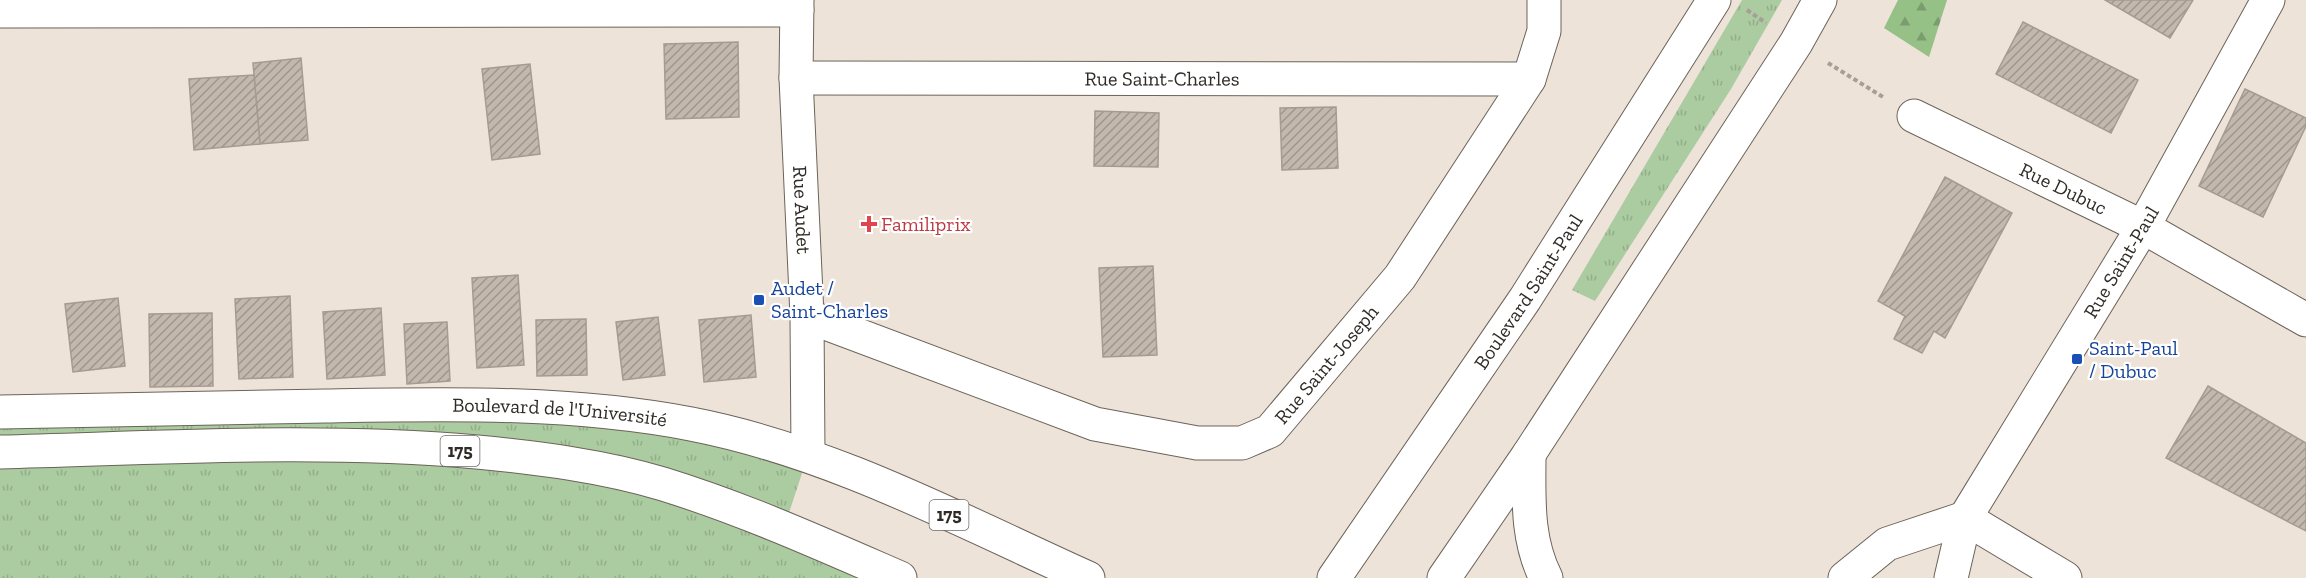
<svg xmlns="http://www.w3.org/2000/svg" width="2306" height="578" viewBox="0 0 2306 578" font-family="'Zilla Slab',serif">
	<defs>
		<pattern id="grass-tufts" width="24" height="20" patternUnits="userSpaceOnUse" patternTransform="scale(1.5)"><rect width="24" height="20" fill="#abcba0"/><path d="M3 7l-1-3M5 7V3M7 7l1-3M15 17l-1-3M17 17v-4M19 17l1-3" fill="none" stroke="#93ae8a"/></pattern>
		<pattern id="forest-firs" width="22" height="20" patternUnits="userSpaceOnUse" patternTransform="scale(1.5)"><rect width="22" height="20" fill="#95c086"/><path d="M5 1l3.5 6h-7zM16 11l3.5 6h-7z" fill="#7a9c6e"/></pattern>
		<pattern id="building-hatch" width="6" height="6" patternUnits="userSpaceOnUse" patternTransform="scale(1.5)"><rect width="6" height="6" fill="#c2b8ad"/><path d="M-1 1l2-2M0 6l6-6M5 7l2-2" fill="none" stroke="#9e968d"/></pattern>
	</defs>
	<rect width="100%" height="100%" fill="#eee3d8"/>
	<g fill="url(#grass-tufts)">
		<path d="M1742 0H1782L1731 89 1595 301 1572 290Z"/>
		<path d="M431 404 808 455 784 528 900 578H0V412Z"/>
	</g>
	<path fill="url(#forest-firs)" d="M1898 0H1947L1929 57 1884 28Z"/>
	<g fill="url(#building-hatch)" stroke="#a59b91" stroke-width="1.5">
		<path d="M2105 0H2193L2170 38Z"/>
		<path d="M2023 22 2138 80 2111 133 1996 74Z"/>
		<path d="M738 42 739 117 666 119 664 44Z"/>
		<path d="M301 58 308 140 260 144 253 63Z"/>
		<path d="M530 64 540 154 492 160 482 69Z"/>
		<path d="M254 75 260 144 194 150 189 79Z"/>
		<path d="M2245 89 2306 118V126L2263 217 2199 186Z"/>
		<path d="M1336 107 1338 168 1282 170 1280 108Z"/>
		<path d="M1095 111 1159 113 1158 167 1094 166Z"/>
		<path d="M1945 177 2012 213 1945 338 1934 331 1922 353 1894 339 1905 316 1878 301Z"/>
		<path d="M1153 266 1157 355 1103 357 1099 268Z"/>
		<path d="M518 275 524 365 477 368 472 278Z"/>
		<path d="M290 296 293 377 239 379 235 299Z"/>
		<path d="M118 298 125 366 73 372 65 304Z"/>
		<path d="M381 308 385 375 327 379 323 312Z"/>
		<path d="M212 313 213 386 150 387 149 314Z"/>
		<path d="M751 315 756 377 704 382 699 320Z"/>
		<path d="M658 317 665 375 623 380 616 322Z"/>
		<path d="M586 319 587 375 537 376 536 320Z"/>
		<path d="M447 322 450 381 407 384 404 324Z"/>
		<path d="M2208 386 2306 443V531L2166 458Z"/>
	</g>
	<g fill="none" stroke-linecap="round" stroke-linejoin="round">
		<defs>
			<g id="minor">
				<path id="s1" d="M797 0 796 78 807 316 808 455"/>
				<path d="M0 11 797 10"/>
				<path id="s2" d="M796 78 1529 79"/>
				<path id="s3" d="M1914 116 2143 227 2268 0"/>
				<path id="s4" d="M807 316 1095 424 1197 443H1242L1270 431 1400 277 1529 79 1544 31V0"/>
				<path d="M1965 518 2065 578"/>
			</g>
			<g id="tertiary">
				<path d="M1845 578 1887 544 1965 518"/>
				<path d="M1951 578 1965 518 2143 227 2306 320"/>
			</g>
			<g id="secondary">
				<path d="M1529 454C1529 497 1526 539 1546 578"/>
				<path id="s5" d="M1334 578 1525 299 1714 0"/>
				<path d="M1444 578 1529 454 1796 43 1820 0"/>
			</g>
			<g id="primary">
				<path id="s6" d="M0 412C109 410 217 408 326 406 447 404 571 401 691 424 831 451 959 520 1088 578"/>
				<path d="M0 452C159 448 318 438 477 452 539 458 603 466 663 484 744 509 822 544 900 578"/>
			</g>
		</defs>
		<use href="#minor" stroke="#6c6359" stroke-width="35"/>
		<use href="#tertiary" stroke="#6c6359" stroke-width="35"/>
		<use href="#secondary" stroke="#6c6359" stroke-width="35"/>
		<use href="#primary" stroke="#6c6359" stroke-width="35"/>
		<g stroke="#a79f96" stroke-width="4" stroke-dasharray="4.5 3" stroke-linecap="butt">
			<path d="M1747 10 1766 23"/>
			<path d="M1828 63 1883 97"/>
		</g>
		<use href="#minor" stroke="#fff" stroke-width="33"/>
		<use href="#tertiary" stroke="#fff" stroke-width="33"/>
		<use href="#secondary" stroke="#fff" stroke-width="33"/>
		<use href="#primary" stroke="#fff" stroke-width="33"/>
	</g>
	<path fill="#e0444e" stroke="#fff" stroke-width="2" d="M866 215h6v6h6v6h-6v6h-6v-6h-6v-6h6z"/>
	<g fill="#1a4fb4" stroke="#fff" stroke-width="2">
		<rect x="753" y="294" width="12" height="12" rx="3"/>
		<rect x="2071" y="353" width="12" height="12" rx="3"/>
	</g>
	<g text-anchor="middle" stroke-width="4.5" stroke-linejoin="round" paint-order="stroke">
		<g fill="#fff" stroke="#6d6b68" stroke-width="1.5">
			<rect x="440.5" y="436" width="39" height="30" rx="4.5"/>
			<rect x="929.5" y="500" width="39" height="30" rx="4.5"/>
		</g>
		<g font-size="18" font-weight="bold" fill="#2f2b27">
			<text x="460" y="457">175</text>
			<text x="949" y="521">175</text>
		</g>
		<g font-size="20" fill="#2f2b27" stroke="#fff">
			<text dy="7" stroke="none"><textPath href="#s2" startOffset="366">Rue Saint-Charles</textPath></text>
			<text dy="7" stroke="none"><textPath href="#s3" startOffset="166">Rue Dubuc</textPath></text>
			<text dy="7" stroke="none"><textPath href="#s1" startOffset="210">Rue Audet</textPath></text>
			<text transform="translate(2121 262) rotate(-59)" y="7">Rue Saint-Paul</text>
			<text dy="7" stroke="none"><textPath href="#s5" startOffset="346">Boulevard Saint-Paul</textPath></text>
			<text dy="7" stroke="none"><textPath href="#s4" startOffset="574">Rue Saint-Joseph</textPath></text>
			<text dy="7" stroke="none"><textPath href="#s6" startOffset="560">Boulevard de l'Université</textPath></text>
		</g>
		<g font-size="20" fill="#be3a42" stroke="#fff" text-anchor="start">
			<text x="881" y="231">Familiprix</text>
		</g>
		<g font-size="20" fill="#164399" stroke="#fff" text-anchor="start">
			<text x="771" y="295">Audet /<tspan x="771" dy="23">Saint-Charles</tspan></text>
			<text x="2089" y="355">Saint-Paul<tspan x="2089" dy="23">/ Dubuc</tspan></text>
		</g>
	</g>
</svg>
